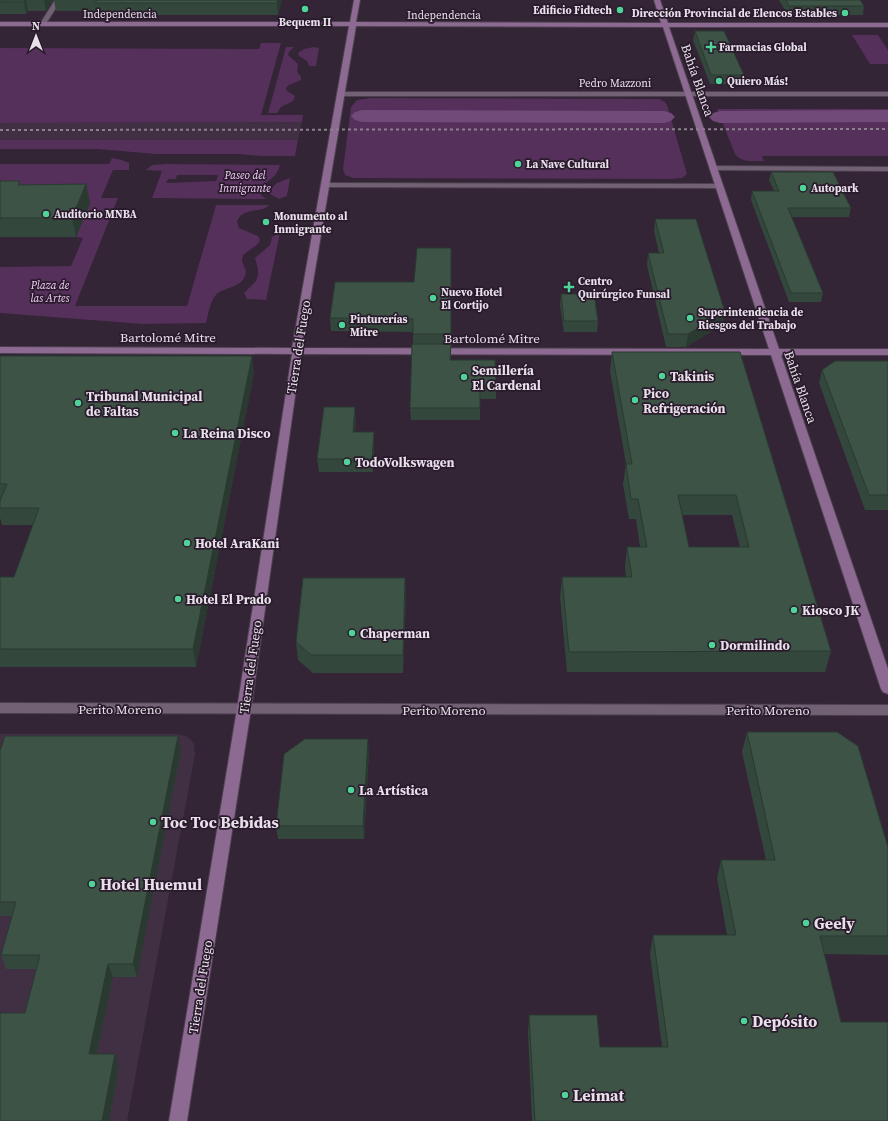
<svg xmlns="http://www.w3.org/2000/svg" width="888" height="1121" viewBox="0 0 888 1121" font-family="'Source Serif 4',serif">
	<rect width="100%" height="100%" fill="#332535"/>
	<g fill="#412f44">
		<path d="M302 122 298 140H0V123Z"/>
		<path d="M0 734H178L188 737 194 744 195 754 127 1121H0Z"/>
	</g>
	<g fill="#54305a" fill-rule="evenodd">
		<path d="M852 35H878L888 50V64H870Z"/>
		<path d="M261 43H281L261 115H303L302 122 0 123V48L259 49Z"/>
		<path d="M286 47H294L289 52 288 55 298 64 297 71 301 77V80L289 85 286 88 287 91 295 96 293 101 281 107 277 113H268Z"/>
		<path d="M314 47 319 48 316 66H309L307 61 299 56 298 53 304 49Z"/>
		<path d="M371 98 659 99 665 102 667 105 687 174 682 178 671 179 353 178 345 175 343 169 351 107 357 100Z"/>
		<path d="M717 109H888V156H762L764 161C754 161 741 163 735 154Z"/>
		<path d="M0 140H298L295 156H261L237 154H155L98 149H0Z"/>
		<path d="M112 158 122 160 129 163V170H113L101 198H118L75 306H187L216 205H269C262 214 244 206 237 221L239 228 258 236 260 240 258 244 243 255 242 261 246 271C244 290 224 285 215 296 210 303 208 315 206 323L143 324 0 313V267L71 266 83 238 76 237 90 203 0 199V164H109Z"/>
		<path d="M166 164 280 165C277 179 266 179 261 190V195L266 199 152 198 162 171 146 170 152 165ZM177 175H217L218 176 216 181 166 183 168 179H176Z"/>
		<path d="M290 178 287 196 279 199 270 194V190L277 183Z"/>
		<path d="M280 233 266 300 247 299 244 293 256 281 258 275V269L255 258 270 245 272 237Z"/>
	</g>
	<g fill="none" stroke-linecap="round" stroke-linejoin="round">
		<g fill="#724a7a" fill-rule="evenodd">
			<path d="M362 110 664 111 671 113 675 117 671 121 664 123 362 122 355 120 351 116 355 112Z"/>
			<path d="M888 110V122L720 123 713 121 709 117 713 113 720 111Z"/>
		</g>
		<defs>
			<g id="street">
				<path d="M55 0H61L45 25H41L40 24Z"/>
				<path d="M338 92H888V96H341L337 94Z"/>
				<path d="M710 166 888 167V171L713 170H710Z"/>
				<path d="M323 183 719 184 723 186 719 188 326 187H323Z"/>
				<path d="M0 703 888 705V715L0 713Z"/>
			</g>
			<path id="secondary" d="M354 0H360L356 22 661 23 654 0H660L668 23H888V27H669L779 349H888V355H781L888 669V694L883 692 881 689 771 355 301 354 251 709 187 1121H169L237 709 292 354 0 353V347L292 348 349 26H0V22H350ZM356 26 663 27 769 349 302 348Z"/>
		</defs>
		<use href="#street" stroke="#4c404e" stroke-width="2"/>
		<use href="#secondary" stroke="#4c404e" stroke-width="2"/>
		<use href="#street" fill="#726174" fill-rule="evenodd"/>
		<use href="#secondary" fill="#8c6a92" fill-rule="evenodd"/>
		<path stroke="#8d818f" stroke-width="2" stroke-dasharray="3 3" stroke-linecap="butt" d="M0 130 888 129"/>
	</g>
	<g fill="#34473c" fill-rule="evenodd">
		<path d="M0 0H53L46 11H28L26 14H0Z"/>
		<path d="M54 0H282L278 15H97V11H56Z"/>
		<path d="M779 0H860L864 6 863 15H788Z"/>
		<path d="M695 31 744 75 742 84H710L693 40Z"/>
		<path d="M771 172 851 208 849 217H792L823 293 821 302H789L751 200 752 191H774L769 180Z"/>
		<path d="M0 181 21 185 86 184 90 203 76 237H0Z"/>
		<path d="M655 219 722 325 686 347H666L647 265 648 253H659L654 231Z"/>
		<path d="M451 248V360L496 387V399H480V420H411L410 408 413 344V332L331 331 330 318 414 282Z"/>
		<path d="M561 294 598 321 597 332H564L560 305Z"/>
		<path d="M612 352H740L831 651 825 672H567L560 597 562 577H626L625 567 627 547H640L636 519H629L623 484 626 464 610 371ZM682 515H732L740 547H689Z"/>
		<path d="M0 356H252L254 373 196 667H0V577H14L33 525H2L0 518Z"/>
		<path d="M888 361V510H865L819 383 822 370Z"/>
		<path d="M356 420 355 432 374 445 373 472H319L317 459Z"/>
		<path d="M405 578 406 596 403 673H313L298 660 296 642Z"/>
		<path d="M747 732 888 847V955L825 954 841 1022 888 1121H532L528 1033 529 1015 600 1047H662L650 954 653 935H727L717 878 721 860H766L742 752Z"/>
		<path d="M5 736H178L181 750 137 977H113L97 1054H115L119 1067 109 1121H0V1013H25L37 969H6L1 955 12 916H0V751Z"/>
		<path d="M369 751 364 839H278L276 826Z"/>
	</g>
	<g fill="#2a3a31">
		<path d="M25 0H26L28 11 26 14 24 2Z"/>
		<path d="M44 0H53L46 11Z"/>
		<path d="M278 0H282L278 15 277 3Z"/>
		<path d="M86 184 90 203 76 237 72 218Z"/>
		<path d="M725 312 722 325 686 347 688 334Z"/>
		<path d="M252 356 254 373 196 667 193 649Z"/>
		<path d="M355 407 356 420 354 445 353 432Z"/>
		<path d="M374 432V445L373 472 372 459Z"/>
		<path d="M405 578 406 596 403 673V655Z"/>
		<path d="M178 736 181 750 137 977 133 964Z"/>
		<path d="M368 739 369 751 364 839 363 826Z"/>
		<path d="M108 964 113 977 94 1067 89 1054Z"/>
		<path d="M115 1054 119 1067 109 1121H102Z"/>
	</g>
	<g fill="#3c5346" stroke="#2a3a31" fill-rule="evenodd">
		<path d="M0 0H25L24 2H0Z"/>
		<path d="M97 0H278L277 3H95Z"/>
		<path d="M786 0H860L864 6H789Z"/>
		<path d="M695 31H724L744 75H711Z"/>
		<path d="M771 172H833L851 208H788L823 293H791L752 191H779Z"/>
		<path d="M0 181H20L18 185 86 184 72 218H0Z"/>
		<path d="M655 219H696L725 312 688 334H668L648 253H664Z"/>
		<path d="M417 248H451V334H413V319L330 318 335 282H414Z"/>
		<path d="M561 294H594L598 321H564Z"/>
		<path d="M412 344H451L450 360H495L496 387H480V408H410Z"/>
		<path d="M612 352H740L831 651 569 652 562 577H632L627 547H647L638 499H631L626 464H632ZM678 495H736L749 547H689Z"/>
		<path d="M0 356H252L193 649H0V577H14L39 508H0V501L7 484H0Z"/>
		<path d="M835 361H888V495H869L822 370Z"/>
		<path d="M324 407H355L353 432H374L372 459H317Z"/>
		<path d="M303 578H405L403 655H311L296 642Z"/>
		<path d="M747 732H837L858 746 888 847V936H820L841 1022H888V1121H535L529 1015H597L600 1047H668L653 935H736L721 860H775Z"/>
		<path d="M5 736H178L133 964H108L89 1054H115L102 1121H0V1013H25L40 955H1L16 902H0V751Z"/>
		<path d="M305 739H368L363 826H276L284 754Z"/>
	</g>
	<g fill="#50d398" stroke="#291b2b" stroke-width="1.5">
		<circle cx="305" cy="9" r="4"/>
		<circle cx="620" cy="10" r="4"/>
		<circle cx="845" cy="13" r="4"/>
		<path d="M709 41h4v4h4v4h-4v4h-4v-4h-4v-4h4z"/>
		<circle cx="719" cy="81" r="4"/>
		<circle cx="518" cy="164" r="4"/>
		<circle cx="803" cy="188" r="4"/>
		<circle cx="46" cy="214" r="4"/>
		<circle cx="266" cy="222" r="4"/>
		<path d="M567 281h4v4h4v4h-4v4h-4v-4h-4v-4h4z"/>
		<circle cx="433" cy="298" r="4"/>
		<circle cx="690" cy="318" r="4"/>
		<circle cx="342" cy="325" r="4"/>
		<circle cx="662" cy="376" r="4"/>
		<circle cx="464" cy="377" r="4"/>
		<circle cx="635" cy="400" r="4"/>
		<circle cx="78" cy="403" r="4"/>
		<circle cx="175" cy="433" r="4"/>
		<circle cx="347" cy="462" r="4"/>
		<circle cx="187" cy="543" r="4"/>
		<circle cx="178" cy="599" r="4"/>
		<circle cx="794" cy="610" r="4"/>
		<circle cx="352" cy="633" r="4"/>
		<circle cx="712" cy="645" r="4"/>
		<circle cx="351" cy="790" r="4"/>
		<circle cx="153" cy="822" r="4"/>
		<circle cx="92" cy="884" r="4"/>
		<circle cx="806" cy="923" r="4"/>
		<circle cx="744" cy="1021" r="4"/>
		<circle cx="565" cy="1095" r="4"/>
	</g>
	<g text-anchor="middle" stroke-width="3.5" stroke-linejoin="round" paint-order="stroke">
		<g font-size="11" font-weight="bold" fill="#e9e0eb" stroke="#291b2b" text-anchor="start">
			<text x="612" y="14" text-anchor="end">Edificio Fidtech</text>
			<text x="837" y="17" text-anchor="end">Dirección Provincial de Elencos Estables</text>
			<text x="305" y="26" text-anchor="middle">Bequem II</text>
			<text x="719" y="51">Farmacias Global</text>
			<text x="727" y="85">Quiero Más!</text>
			<text x="526" y="168">La Nave Cultural</text>
			<text x="811" y="192">Autopark</text>
			<text x="54" y="218">Auditorio MNBA</text>
			<text x="274" y="220">Monumento al<tspan x="274" dy="13">Inmigrante</tspan></text>
			<text x="578" y="285">Centro<tspan x="578" dy="13">Quirúrgico Funsal</tspan></text>
			<text x="441" y="296">Nuevo Hotel<tspan x="441" dy="13">El Cortijo</tspan></text>
			<text x="698" y="316">Superintendencia de<tspan x="698" dy="13">Riesgos del Trabajo</tspan></text>
			<text x="350" y="323">Pinturerías<tspan x="350" dy="13">Mitre</tspan></text>
		</g>
		<g font-size="11" fill="#e9e0eb" stroke="#291b2b">
			<text x="120" y="18">Independencia</text>
			<text x="444" y="19">Independencia</text>
			<text x="615" y="87">Pedro Mazzoni</text>
		</g>
		<g font-size="11" font-style="italic" fill="#f4cffa" stroke="#291b2b">
			<text x="245" y="179">Paseo del<tspan x="245" dy="13">Inmigrante</tspan></text>
			<text x="50" y="289">Plaza de<tspan x="50" dy="13">las Artes</tspan></text>
		</g>
		<g font-size="13" fill="#e9e0eb" stroke="#291b2b">
			<text transform="translate(698 80) rotate(71)" y="5">Bahía Blanca</text>
			<text x="168" y="342">Bartolomé Mitre</text>
			<text x="492" y="343">Bartolomé Mitre</text>
			<text transform="translate(298 347) rotate(-81)" y="5">Tierra del Fuego</text>
			<text transform="translate(801 387) rotate(71)" y="5">Bahía Blanca</text>
			<text transform="translate(250 667) rotate(-82)" y="5">Tierra del Fuego</text>
			<text x="120" y="714">Perito Moreno</text>
			<text x="444" y="715">Perito Moreno</text>
			<text x="768" y="715">Perito Moreno</text>
			<text transform="translate(200 987) rotate(-81)" y="5">Tierra del Fuego</text>
		</g>
		<g font-size="13" font-weight="bold" fill="#e9e0eb" stroke="#291b2b" text-anchor="start">
			<text x="472" y="375">Semillería<tspan x="472" dy="15">El Cardenal</tspan></text>
			<text x="670" y="381">Takinis</text>
			<text x="643" y="398">Pico<tspan x="643" dy="15">Refrigeración</tspan></text>
			<text x="86" y="401">Tribunal Municipal<tspan x="86" dy="15">de Faltas</tspan></text>
			<text x="183" y="438">La Reina Disco</text>
			<text x="355" y="467">TodoVolkswagen</text>
			<text x="195" y="548">Hotel AraKani</text>
			<text x="186" y="604">Hotel El Prado</text>
			<text x="802" y="615">Kiosco JK</text>
			<text x="360" y="638">Chaperman</text>
			<text x="720" y="650">Dormilindo</text>
			<text x="359" y="795">La Artística</text>
		</g>
		<g font-size="16" font-weight="bold" fill="#e9e0eb" stroke="#291b2b" text-anchor="start">
			<text x="161" y="828">Toc Toc Bebidas</text>
			<text x="100" y="890">Hotel Huemul</text>
			<text x="814" y="929">Geely</text>
			<text x="752" y="1027">Depósito</text>
			<text x="573" y="1101">Leimat</text>
		</g>
	</g>
	<g transform="translate(36 36)" stroke="#291b2b" stroke-width="3" paint-order="stroke">
	<path d="M0-3L7 15L0 10L-7 15Z" fill="#e9e0eb"/>
	<text y="-6" font-size="11" font-weight="bold" text-anchor="middle" fill="#e9e0eb">N</text>
	</g>
</svg>
